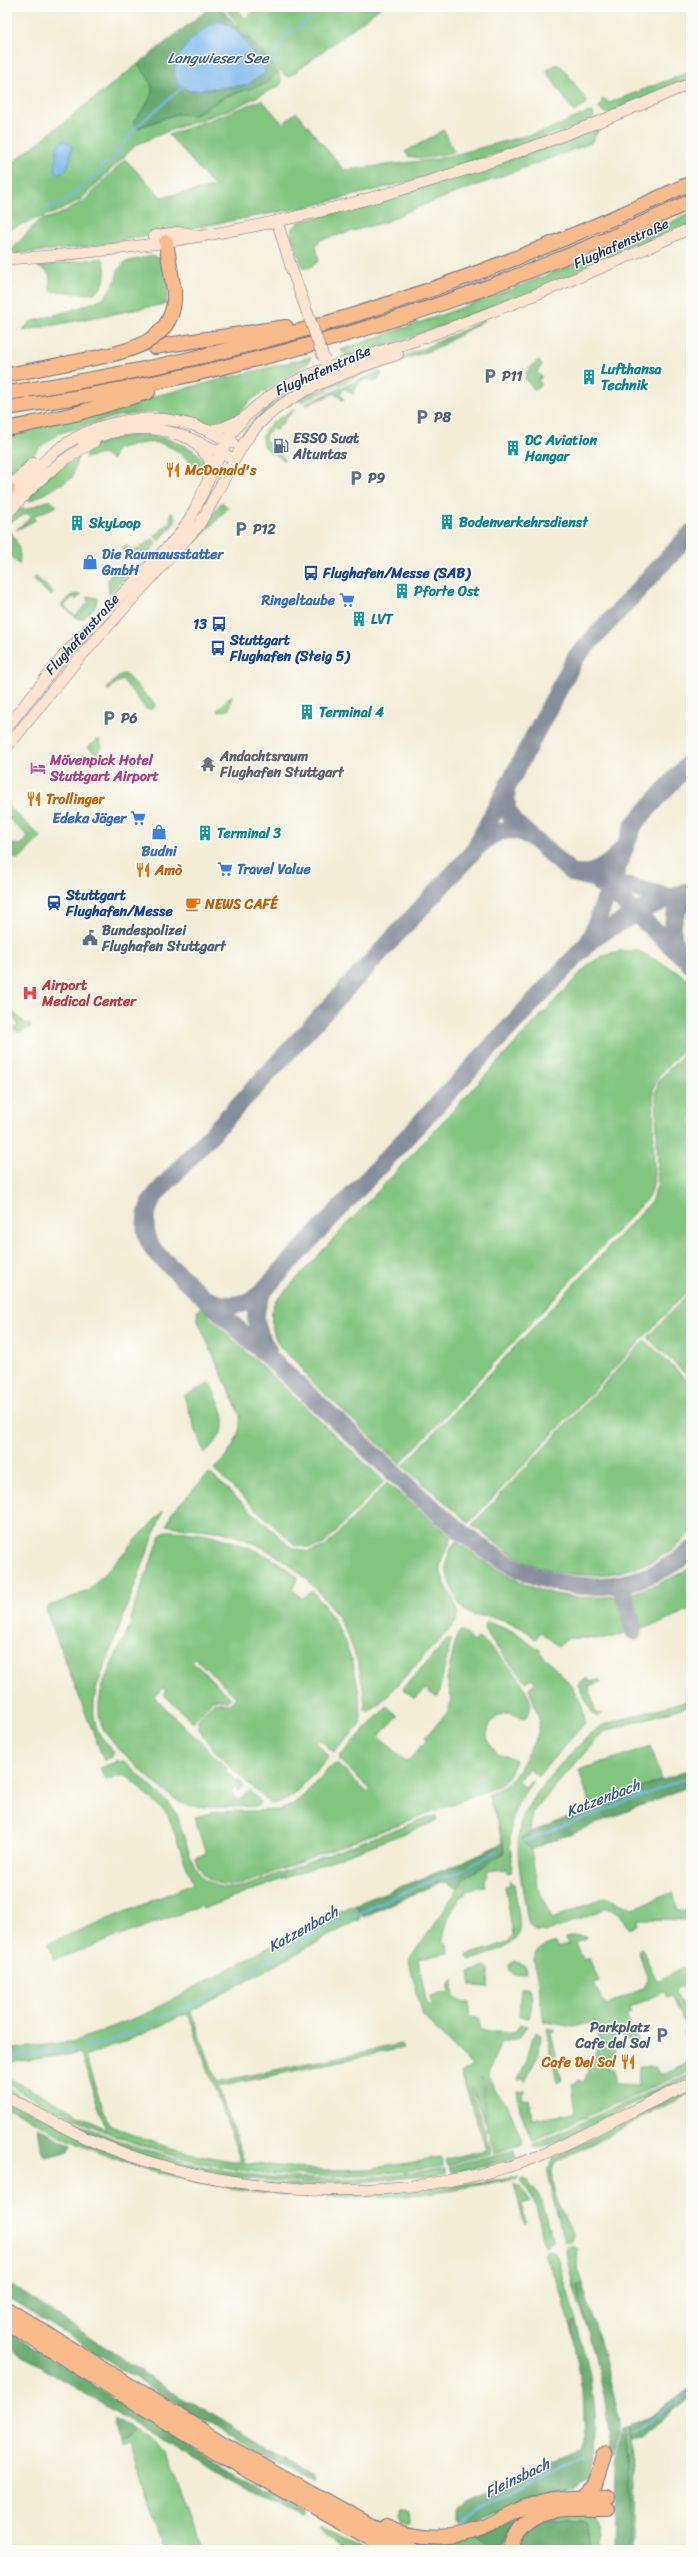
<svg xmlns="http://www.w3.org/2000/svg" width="698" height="2557" viewBox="0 0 698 2557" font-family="Sriracha,sans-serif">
	<rect width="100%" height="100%" fill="#fdfcf7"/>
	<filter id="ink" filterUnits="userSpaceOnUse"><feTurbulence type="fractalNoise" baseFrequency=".025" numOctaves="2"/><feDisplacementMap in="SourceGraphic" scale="8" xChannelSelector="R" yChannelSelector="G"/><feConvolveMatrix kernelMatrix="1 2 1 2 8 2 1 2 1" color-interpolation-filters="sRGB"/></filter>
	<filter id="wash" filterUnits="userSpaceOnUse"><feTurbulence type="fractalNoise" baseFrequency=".012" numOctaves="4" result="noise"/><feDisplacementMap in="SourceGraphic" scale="16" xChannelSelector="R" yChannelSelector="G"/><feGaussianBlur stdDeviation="0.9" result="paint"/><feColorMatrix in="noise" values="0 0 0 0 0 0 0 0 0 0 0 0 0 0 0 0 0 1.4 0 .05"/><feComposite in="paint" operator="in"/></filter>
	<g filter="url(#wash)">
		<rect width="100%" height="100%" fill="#f3edd8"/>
		<g fill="#81c57f" stroke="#4e7a6e" fill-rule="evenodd">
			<path d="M224 7H236L245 18 258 7H381L289 77C275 73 236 21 224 7Z"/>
			<path d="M138 64C161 92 153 96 134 122L138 128 176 114 194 115 225 97 267 83 278 72 282 82 279 86 234 108 168 131 136 145 81 199 61 210 7 230V167Z"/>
			<path d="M556 64 562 67 587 101 586 104 574 112 546 71Z"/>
			<path d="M691 71V79L608 114 599 109 603 98 609 103Z"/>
			<path d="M262 100 283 124 296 112 344 170 437 159 545 131 586 113 593 112 594 115 591 121 430 176 312 206 94 246 13 254 9 253 38 221 58 215 85 200 125 159 161 197 215 187 169 135Z"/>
			<path d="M599 129 591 143 413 209 385 222 320 240 316 245 319 261 309 268H303L291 235 292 229 299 222C401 196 500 164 599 129Z"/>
			<path d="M444 130 454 152 424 158 409 157 405 152Z"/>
			<path d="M691 213V225L534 293 349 359 341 350C460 309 578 267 691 213Z"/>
			<path d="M151 256 161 259C168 274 171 289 165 304L22 331 30 322 82 307 105 297 116 280 118 270 125 262Z"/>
			<path d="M102 258C105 262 106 270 105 276 102 307 68 287 52 292L50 289V276L45 270 37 267Z"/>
			<path d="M485 320 437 348 370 371 301 402 298 400 340 380 422 349Z"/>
			<path d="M311 357 308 363 251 400 235 417 213 426 154 412 118 416 60 433 41 446 7 482V433Z"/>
			<path d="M538 360 542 365 537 372 542 377 538 380 542 384 535 390 525 379 527 371Z"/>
			<path d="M380 371 382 375 375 382 367 379 359 382 353 395 345 388 340 394 344 399 342 400 335 393 307 405 304 404Z"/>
			<path d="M318 376 319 378 275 403 241 440 239 437C261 409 285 392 318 376Z"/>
			<path d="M295 409 275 431 273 428 265 436 266 441 285 459 283 460C278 456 266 451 263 444 257 428 284 415 295 409Z"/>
			<path d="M147 435C169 438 190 444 205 461L202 471H199L202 467 200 465 197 468C166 439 158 438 116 449L112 460 103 454 85 458C92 436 127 436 147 435Z"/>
			<path d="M78 457 72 478 31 501 27 500 48 475Z"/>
			<path d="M49 500 57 506 34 516 36 520 16 530 31 518 28 513 7 524 20 509H28Z"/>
			<path d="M222 502 228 508 196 542 194 538Z"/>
			<path d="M171 512 175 516V522L159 541 155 536 170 521Z"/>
			<path d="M7 528C17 539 22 551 19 565L7 552Z"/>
			<path d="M153 539 156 544 143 558 127 556 122 548 126 545 130 549 136 550Z"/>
			<path d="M134 568 109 594 108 579 112 573Z"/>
			<path d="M36 577 54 593 51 596 32 579Z"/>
			<path d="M82 594 76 600 73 597 64 606 75 616 89 602 86 598 88 596 97 598 96 606 83 619H78L61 605 72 595Z"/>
			<path d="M125 674 156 705 152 709H146L123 680 116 683 109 690 107 689 120 675Z"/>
			<path d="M232 695 229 710 219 712 217 710Z"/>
			<path d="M99 739 102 747 96 754 88 747Z"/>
			<path d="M7 805 41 837 18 860 7 853V844L21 845 28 836 7 817Z"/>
			<path d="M620 951H639L678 972 691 983V1041L659 1075 653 1088 654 1180 651 1194 400 1464 306 1376C301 1363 289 1358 281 1348 272 1336 269 1317 274 1303L589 964 606 954Z"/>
			<path d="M7 1007 26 1024 29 1023 31 1027 19 1032 15 1030 14 1028 18 1026 12 1012 8 1014Z"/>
			<path d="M691 1046V1287L469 1523 403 1466 651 1202 658 1183 656 1091 659 1080Z"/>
			<path d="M691 1291V1379L649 1339V1336Z"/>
			<path d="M202 1305 209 1317 384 1481 323 1545 310 1548 295 1545 214 1470C229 1455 242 1437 240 1415L198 1321 197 1312Z"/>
			<path d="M646 1341 691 1384V1533C649 1577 579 1587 525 1561 506 1552 489 1537 472 1525L643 1342Z"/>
			<path d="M210 1383C226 1419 234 1423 204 1454L184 1396Z"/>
			<path d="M208 1474 213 1476 292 1548 307 1552 325 1547 387 1483 451 1537C449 1553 435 1557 443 1579 447 1591 463 1610 456 1622L382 1701 368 1712 365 1709C363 1626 304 1554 223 1532 214 1530 170 1527 167 1525L172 1512Z"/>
			<path d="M163 1511 96 1689C91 1716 93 1732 114 1752L112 1756 104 1761 46 1611 49 1606 88 1591Z"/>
			<path d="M167 1531C216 1532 260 1546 298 1577L292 1589 302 1598 312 1591C338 1620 354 1655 359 1695 360 1703 362 1714 360 1723 358 1730 339 1746 334 1752L319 1740 316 1742 329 1757 292 1796 284 1801 271 1804C256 1790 194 1738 198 1721 200 1715 209 1707 214 1702L229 1704 236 1697 195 1658 192 1661 231 1698 227 1701 213 1699 193 1722 165 1696 166 1691 163 1687 154 1697 227 1768 226 1771 236 1781 239 1779 243 1786 239 1791 234 1786 231 1791 239 1799 250 1790 261 1802 257 1806C234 1806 206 1810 184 1804 169 1799 113 1745 104 1731 100 1723 99 1716 99 1707 100 1677 121 1650 131 1623L132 1612 161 1535Z"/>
			<path d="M456 1541C511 1582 548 1604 618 1596L629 1632 606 1639 569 1638 558 1646 541 1632 536 1638C524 1629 512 1622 497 1618 487 1615 473 1618 465 1611 460 1607 458 1600 455 1595 446 1574 441 1561 456 1541Z"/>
			<path d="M691 1568V1608L661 1623 638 1629 627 1595 656 1585Z"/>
			<path d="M487 1622 515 1632 540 1650V1652C558 1671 584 1693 585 1723L538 1776 529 1768 518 1781 525 1787 531 1780 533 1782C519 1798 509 1818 510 1840 510 1850 513 1862 511 1872L507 1873V1869L487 1871 488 1876 484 1878 486 1886 465 1890V1894L461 1895C452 1910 443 1927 443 1944H447L448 1953 418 1959 427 2005H431L430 1996 449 1992V1984L453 1979 454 1998 460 2001 469 2002V2017L480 2018V2030L515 2032 520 2024 527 2025 519 2038 501 2043 488 2073 494 2090 507 2103 523 2144 495 2153 487 2131 483 2079 481 2077 485 2122 473 2090H471L485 2131 486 2147 488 2146V2140L492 2153 448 2165 446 2159 486 2150 461 2073 472 2066 423 2016 409 1962 464 1879 504 1853 498 1823 488 1795 506 1784 515 1775 537 1737 540 1722 529 1688 535 1683 532 1678 526 1682 489 1638 484 1628Z"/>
			<path d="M462 1630 473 1642 478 1638C494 1648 546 1698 526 1717 519 1719 514 1712 506 1713 488 1716 480 1740 495 1751 502 1756 509 1755 515 1760 511 1775 507 1781 493 1788L243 1884C218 1887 204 1882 195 1858L206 1853 194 1817 215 1812 279 1810 292 1805 304 1795 331 1766 337 1764 368 1793 371 1790 340 1761V1756L387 1706 398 1716 379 1736 407 1762 427 1740 425 1737 447 1713 450 1705 451 1697 447 1679 457 1634Z"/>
			<path d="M449 1638 451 1641 438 1695 436 1698 426 1689 414 1699 403 1688Z"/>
			<path d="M587 1678 590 1682 600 1679 601 1682 589 1686 596 1713 602 1714 599 1717 593 1714 578 1685Z"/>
			<path d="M691 1699V1705L603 1732 532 1813 530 1832 521 1840 531 1849 537 1885 552 1919 606 1897 632 1909 673 1892 678 1911H691V1920L638 1919 637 1925 629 1928C622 1916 617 1908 603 1909L548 1932 535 1931 528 1923C524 1892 514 1857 520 1826 525 1798 573 1750 595 1730L603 1725Z"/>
			<path d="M651 1746 662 1780 591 1808 579 1770Z"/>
			<path d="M124 1761C141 1777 159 1793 175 1810 178 1814 179 1823 181 1828 194 1865 197 1895 246 1886L425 1818 436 1816 437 1821 203 1909 201 1906 54 1960 49 1943 193 1884 168 1815 126 1775 106 1780 100 1768 115 1762Z"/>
			<path d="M509 1880 514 1884C523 1940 527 1943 471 1960L467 1955 508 1943 513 1935 505 1886 510 1885Z"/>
			<path d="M356 1904 360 1915 359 1922 356 1921 191 2011 217 2082 401 2044 403 2048 218 2087 245 2163 324 2170 367 2169 442 2158 444 2166C272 2192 160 2168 7 2084V2077L106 2129 80 2053 7 2063V2050L76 2041 145 2014 314 1923ZM188 2013 241 2162H240C195 2156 150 2144 109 2125L85 2057 143 2034Z"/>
			<path d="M579 1935 587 1938 576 1942 583 1960 589 1958 599 1981 594 1984 606 2006 643 1988 648 1976 638 1951 642 1949 657 1981 683 1968 687 1974H691V1982L678 1988 676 1992 691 2025V2037L685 2036 683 2033 688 2030 671 1995 667 1997 664 1992 629 2008 631 2013 626 2015 638 2040 622 2039V2035H616L615 2056H609L608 2069H614V2084L638 2085 639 2067H655L660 2075 691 2060V2070L532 2141 520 2110 517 2091 526 2090 522 2094 523 2100 529 2099 532 2119 576 2112 572 2085 577 2083 578 2080 584 2082 600 2040 594 2022 574 2027 544 2022 534 1960C538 1948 544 1946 555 1942L557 1947 568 1944 566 1938Z"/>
			<path d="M515 1961 524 1965 526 1973 515 1975 510 1972 509 1965Z"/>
			<path d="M485 1967 489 1970 488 1987 471 1986 469 1972Z"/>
			<path d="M528 1987C534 1994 532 2009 529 2017L519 2016 521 1988Z"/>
			<path d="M546 2028 556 2030 551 2032 562 2081 557 2082Z"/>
			<path d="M536 2032 541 2035 539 2053 525 2082 524 2079 518 2080 526 2063 533 2036H535Z"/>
			<path d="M691 2073V2077L544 2147 539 2148 532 2145Z"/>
			<path d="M691 2087V2092L555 2163C544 2182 565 2218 573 2235L571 2241H564L548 2179 549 2168 554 2158Z"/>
			<path d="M7 2088C156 2169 276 2197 445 2168V2174L331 2185 237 2178 163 2162 100 2140 7 2093Z"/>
			<path d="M7 2102 211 2181 416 2190 519 2177 516 2180C501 2179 483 2185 468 2187 443 2191 418 2195 393 2196 298 2200 203 2191 113 2158 76 2145 41 2126 7 2107Z"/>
			<path d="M515 2150 516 2158 452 2173 449 2167Z"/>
			<path d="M522 2178C541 2186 548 2220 552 2239L548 2246H545C541 2241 542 2232 540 2225 538 2211 532 2189 520 2182Z"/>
			<path d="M514 2184 523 2189 530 2201 522 2204 526 2223H524Z"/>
			<path d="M567 2246H575L578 2249 577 2268 582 2283 577 2285 591 2337C586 2324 561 2254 567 2246Z"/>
			<path d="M552 2251 558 2257 576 2321 571 2323 572 2334 557 2280 544 2257 546 2252Z"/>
			<path d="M627 2428C634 2469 635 2509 631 2550H628C631 2510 630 2469 623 2429Z"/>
			<path d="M134 2430 149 2438 167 2455 201 2550H165L130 2443 121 2446 120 2441 129 2437Z"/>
			<path d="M564 2505 506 2550H500L509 2532 520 2519 478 2536 500 2550H432L414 2541Z"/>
			<path d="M399 2507 407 2511 408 2522H398L396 2513Z"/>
			<path d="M595 2514C602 2525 599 2538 598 2550H590L589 2524 515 2539 545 2515Z"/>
			<path d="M321 2530 364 2550H337L341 2548 321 2533Z"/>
		</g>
		<g fill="#68aa6e" stroke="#426c66" fill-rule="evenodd">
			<path d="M211 7H220L278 72 267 83 225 97 194 115 176 114 138 128 133 122C153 96 161 92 138 64ZM226 22 247 44 265 70 247 85 207 90 180 53C196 37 203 23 226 22Z"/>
			<path d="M691 1769V1785L685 1788 532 1849 521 1840 531 1832Z"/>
			<path d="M503 1843 504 1853 464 1879 457 1889 446 1882 434 1885 363 1917 356 1904 451 1867Z"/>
			<path d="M38 2128 71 2145 68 2152 45 2157 42 2155Z"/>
			<path d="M7 2282 186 2401H192L312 2474 313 2480 184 2408 7 2297Z"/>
			<path d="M582 2283 602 2347 620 2421 615 2454H612L604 2395 577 2285Z"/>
			<path d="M576 2321C589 2370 604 2430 588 2480L572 2490 520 2501 473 2524 458 2522V2512L468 2504 583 2449 585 2442 583 2392 571 2323Z"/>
			<path d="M7 2330 209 2459 305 2513 303 2519 167 2444 7 2346Z"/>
			<path d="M691 2387V2397L638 2439 629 2441 627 2428 631 2424 652 2416Z"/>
			<path d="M115 2418 134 2430 129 2437 120 2441 114 2423Z"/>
			<path d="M621 2429H623C630 2470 632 2509 628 2550H614L616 2462Z"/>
			<path d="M520 2518 509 2532 500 2550 477 2536Z"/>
			<path d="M543 2519 585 2521 589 2524 590 2550H516C518 2534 529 2526 543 2519Z"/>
		</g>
		<g fill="#7bb8ed" stroke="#4b74a6">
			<path d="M218 21C240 24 252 55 265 70L264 74 247 85 189 91C185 88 179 85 177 81 165 60 201 27 218 21Z"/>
			<path d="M64 140 72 145C70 156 71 169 60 174L55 171 57 146Z"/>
		</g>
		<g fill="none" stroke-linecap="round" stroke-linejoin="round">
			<g stroke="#7bb8ed" stroke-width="2">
				<path d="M261 68 272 59 285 36 306 22 311 7"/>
				<path d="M48 208C54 203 59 203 65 200 78 192 87 180 100 173L103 164 110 162 136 127 184 86"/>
				<path d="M524 1841 691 1777"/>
				<path d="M83 2047 113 2041 124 2032 129 2035 161 2015 176 2013 216 1993 224 1984 249 1974 263 1960C292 1957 312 1929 344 1920L422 1884 460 1872 497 1851"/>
				<path d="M7 2057 76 2049"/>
				<path d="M630 2435 691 2392"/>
				<path d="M460 2524 478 2509 586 2457"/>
			</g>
			<g stroke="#878e9b" stroke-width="18">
				<path d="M530 744 506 789 507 809 514 822 572 873 674 898"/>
				<path d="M525 753 576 657 691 533"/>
				<path d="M506 789 473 852 156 1194C142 1213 141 1238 159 1256L412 1490C472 1542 530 1596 614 1585 642 1581 671 1568 691 1550"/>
				<path d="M479 846C493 832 510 824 528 836"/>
				<path d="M576 874C594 876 612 863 622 849"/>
				<path d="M600 884 613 893 691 964"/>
				<path d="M589 942 634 824 691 761"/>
				<path d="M679 952C666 929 674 910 691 893"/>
				<path d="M264 1290C251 1312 255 1330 268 1350"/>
				<path d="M209 1300C226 1308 242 1307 258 1296L593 938 643 909 691 890"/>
				<path d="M621 1584 634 1631"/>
			</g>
		</g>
	</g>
	<g filter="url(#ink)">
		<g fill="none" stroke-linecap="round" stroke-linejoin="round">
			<defs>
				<g id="secondary">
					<path d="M277 221 292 270"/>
					<path d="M154 236 180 232 194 235"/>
					<path d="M7 259C244 245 475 179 691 83"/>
					<path d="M208 431 222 428 243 419"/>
					<path d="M193 441 208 457 212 469"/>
					<path d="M83 442C143 417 173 429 228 456"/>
					<path d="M7 490 33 463"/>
					<path d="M7 502C21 487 34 470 49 457 93 418 155 408 209 431 217 435 225 440 233 443"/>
					<path d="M7 514C33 485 58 460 94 442"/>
					<path d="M7 727 65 654 179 535C206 500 213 452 244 418 291 368 366 359 428 336 517 303 605 268 691 228"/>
					<path d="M7 747 74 664 198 526C217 497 229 464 249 436 279 393 350 371 398 354"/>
					<path d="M7 2097C34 2111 60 2126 88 2139 216 2196 383 2206 517 2164 543 2156 566 2143 590 2132 624 2115 657 2099 691 2083"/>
				</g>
				<g id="highway">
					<path d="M166 242 174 291"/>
					<path d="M154 347 286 327"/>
					<path d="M7 375 69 363"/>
					<path d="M7 393C252 358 468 287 691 183"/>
					<path d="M7 408C245 375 475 304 691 201"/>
					<path d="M7 429 75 414 148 392"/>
					<path d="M7 489H8"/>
					<path d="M7 2309 224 2444 415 2550"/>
					<path d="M7 2323 222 2456 391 2550"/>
					<path d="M583 2496 595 2484 605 2453"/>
					<path d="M386 2526C416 2540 454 2540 484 2527 499 2521 513 2511 528 2506 553 2497 581 2495 607 2497"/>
					<path d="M511 2550C520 2503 570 2509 607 2509"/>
				</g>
			</defs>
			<use href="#secondary" stroke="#677289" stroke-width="12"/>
			<use href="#highway" stroke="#677289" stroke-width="16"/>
			<use href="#secondary" stroke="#fde4d1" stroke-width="11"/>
			<use href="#highway" stroke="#fabb8c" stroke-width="14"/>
			<defs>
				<path id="secondary-bridge" d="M292 270 324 359"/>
				<path id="highway-bridge" d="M69 363C111 354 178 350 174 291"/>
			</defs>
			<use href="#secondary-bridge" stroke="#677289" stroke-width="12" stroke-linecap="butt"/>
			<use href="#highway-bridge" stroke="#677289" stroke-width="16" stroke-linecap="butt"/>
			<use href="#secondary-bridge" stroke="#fde4d1" stroke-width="11"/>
			<use href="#highway-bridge" stroke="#fabb8c" stroke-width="14"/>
		</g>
	</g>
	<defs>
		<symbol id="parking-bare" viewBox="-9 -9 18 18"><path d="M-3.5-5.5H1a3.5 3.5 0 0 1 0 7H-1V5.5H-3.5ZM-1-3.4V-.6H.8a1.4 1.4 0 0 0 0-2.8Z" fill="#5c6f8a" stroke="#fdfcf7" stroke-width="2.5" paint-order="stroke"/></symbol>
		<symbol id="building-bare" viewBox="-9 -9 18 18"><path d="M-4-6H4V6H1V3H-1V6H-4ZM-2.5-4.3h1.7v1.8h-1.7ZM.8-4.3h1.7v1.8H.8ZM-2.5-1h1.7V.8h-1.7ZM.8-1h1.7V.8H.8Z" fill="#0f9aa8" stroke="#fdfcf7" stroke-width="2.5" paint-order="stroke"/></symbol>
		<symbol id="fuel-bare" viewBox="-9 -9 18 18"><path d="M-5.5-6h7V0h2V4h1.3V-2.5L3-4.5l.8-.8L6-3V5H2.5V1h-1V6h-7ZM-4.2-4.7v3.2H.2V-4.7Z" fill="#5c6f8a" stroke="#fdfcf7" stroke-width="2.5" paint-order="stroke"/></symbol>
		<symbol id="restaurant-bare" viewBox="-9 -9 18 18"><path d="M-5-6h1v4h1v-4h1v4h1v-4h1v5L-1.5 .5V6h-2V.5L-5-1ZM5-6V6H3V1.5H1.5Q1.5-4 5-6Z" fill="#e8710a" stroke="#fdfcf7" stroke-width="2.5" paint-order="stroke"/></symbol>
		<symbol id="shop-bare" viewBox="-9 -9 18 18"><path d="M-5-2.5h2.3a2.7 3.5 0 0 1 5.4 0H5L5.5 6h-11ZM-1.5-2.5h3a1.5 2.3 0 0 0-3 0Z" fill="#3f7fe0" stroke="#fdfcf7" stroke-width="2.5" paint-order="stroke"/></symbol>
		<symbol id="bus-bare" viewBox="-9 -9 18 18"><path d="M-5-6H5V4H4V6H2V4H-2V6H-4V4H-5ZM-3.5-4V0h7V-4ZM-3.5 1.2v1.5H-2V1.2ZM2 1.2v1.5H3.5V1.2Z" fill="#1a4fb4" stroke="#fdfcf7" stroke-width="2.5" paint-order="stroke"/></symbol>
		<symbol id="supermarket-bare" viewBox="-9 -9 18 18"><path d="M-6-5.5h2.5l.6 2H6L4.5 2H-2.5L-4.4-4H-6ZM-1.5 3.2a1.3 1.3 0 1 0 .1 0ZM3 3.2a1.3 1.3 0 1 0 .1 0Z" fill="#3f7fe0" stroke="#fdfcf7" stroke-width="2.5" paint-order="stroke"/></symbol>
		<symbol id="temple-bare" viewBox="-9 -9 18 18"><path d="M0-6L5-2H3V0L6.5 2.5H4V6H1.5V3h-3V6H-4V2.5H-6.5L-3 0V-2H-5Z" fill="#6b7280" stroke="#fdfcf7" stroke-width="2.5" paint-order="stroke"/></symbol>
		<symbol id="hotel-bare" viewBox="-9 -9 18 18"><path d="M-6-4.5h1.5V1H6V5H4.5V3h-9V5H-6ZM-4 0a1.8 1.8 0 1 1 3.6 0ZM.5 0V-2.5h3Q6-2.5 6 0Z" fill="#d1479c" stroke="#fdfcf7" stroke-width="2.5" paint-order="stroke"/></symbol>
		<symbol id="station-bare" viewBox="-9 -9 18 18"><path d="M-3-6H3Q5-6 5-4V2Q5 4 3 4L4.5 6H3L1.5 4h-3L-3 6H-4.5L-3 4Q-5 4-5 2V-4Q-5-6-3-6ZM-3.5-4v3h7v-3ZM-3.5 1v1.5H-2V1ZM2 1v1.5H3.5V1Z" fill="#1a4fb4" stroke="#fdfcf7" stroke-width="2.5" paint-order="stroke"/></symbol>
		<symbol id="cafe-bare" viewBox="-9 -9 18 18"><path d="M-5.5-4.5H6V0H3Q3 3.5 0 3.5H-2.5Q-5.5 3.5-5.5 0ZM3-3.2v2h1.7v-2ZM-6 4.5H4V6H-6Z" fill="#e8710a" stroke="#fdfcf7" stroke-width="2.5" paint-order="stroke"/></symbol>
		<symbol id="civic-bare" viewBox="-9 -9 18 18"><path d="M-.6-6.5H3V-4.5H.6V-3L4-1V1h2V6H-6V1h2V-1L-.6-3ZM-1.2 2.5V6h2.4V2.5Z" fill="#5c6f8a" stroke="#fdfcf7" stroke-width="2.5" paint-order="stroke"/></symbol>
		<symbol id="hospital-bare" viewBox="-9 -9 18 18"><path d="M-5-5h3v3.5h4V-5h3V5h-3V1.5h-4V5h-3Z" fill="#e0444e" stroke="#fdfcf7" stroke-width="2.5" paint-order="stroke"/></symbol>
	</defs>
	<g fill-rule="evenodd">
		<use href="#parking-bare" x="479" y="365" width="22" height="22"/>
		<use href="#building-bare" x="578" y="366" width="22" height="22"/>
		<use href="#parking-bare" x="411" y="406" width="22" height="22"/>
		<use href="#fuel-bare" x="270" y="435" width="22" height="22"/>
		<use href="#building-bare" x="502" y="437" width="22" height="22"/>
		<use href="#restaurant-bare" x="162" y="459" width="22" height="22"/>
		<use href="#parking-bare" x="345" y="467" width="22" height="22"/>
		<use href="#building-bare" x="436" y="511" width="22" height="22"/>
		<use href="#building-bare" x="66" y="512" width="22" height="22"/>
		<use href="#parking-bare" x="230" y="518" width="22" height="22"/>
		<use href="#shop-bare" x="79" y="551" width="22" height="22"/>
		<use href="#bus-bare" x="300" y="562" width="22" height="22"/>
		<use href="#building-bare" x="391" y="580" width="22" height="22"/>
		<use href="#supermarket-bare" x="336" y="589" width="22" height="22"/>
		<use href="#building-bare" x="348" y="608" width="22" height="22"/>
		<use href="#bus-bare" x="208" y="613" width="22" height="22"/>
		<use href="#bus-bare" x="207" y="637" width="22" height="22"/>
		<use href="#building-bare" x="296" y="701" width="22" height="22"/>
		<use href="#parking-bare" x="98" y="707" width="22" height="22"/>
		<use href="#temple-bare" x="197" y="753" width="22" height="22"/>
		<use href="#hotel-bare" x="27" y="757" width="22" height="22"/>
		<use href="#restaurant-bare" x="23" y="788" width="22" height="22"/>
		<use href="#supermarket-bare" x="127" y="807" width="22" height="22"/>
		<use href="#shop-bare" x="148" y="821" width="22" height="22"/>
		<use href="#building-bare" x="194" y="822" width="22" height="22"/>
		<use href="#supermarket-bare" x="214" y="858" width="22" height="22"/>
		<use href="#restaurant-bare" x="132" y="859" width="22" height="22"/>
		<use href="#station-bare" x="43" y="892" width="22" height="22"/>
		<use href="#cafe-bare" x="182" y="893" width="22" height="22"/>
		<use href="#civic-bare" x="79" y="927" width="22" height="22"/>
		<use href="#hospital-bare" x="19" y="982" width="22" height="22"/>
		<use href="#parking-bare" x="651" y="2024" width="22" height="22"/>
		<use href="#restaurant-bare" x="617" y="2051" width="22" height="22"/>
	</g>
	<g text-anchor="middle" stroke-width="3" stroke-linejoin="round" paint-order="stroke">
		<g font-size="14" fill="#1b2f5e" stroke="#fdfcf7">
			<text transform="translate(621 243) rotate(-24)" y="5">Flughafenstraße</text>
			<text transform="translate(323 370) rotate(-24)" y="5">Flughafenstraße</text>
			<text transform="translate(82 634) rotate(-48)" y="5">Flughafenstraße</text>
		</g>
		<g font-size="14" font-weight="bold" fill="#0d838f" stroke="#fdfcf7" text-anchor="start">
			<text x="601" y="374">Lufthansa<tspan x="601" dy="16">Technik</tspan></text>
			<text x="525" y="445">DC Aviation<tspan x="525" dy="16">Hangar</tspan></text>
			<text x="459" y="527">Bodenverkehrsdienst</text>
			<text x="89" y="528">SkyLoop</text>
			<text x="414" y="596">Pforte Ost</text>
			<text x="371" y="624">LVT</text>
			<text x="319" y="717">Terminal 4</text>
			<text x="217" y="838">Terminal 3</text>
		</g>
		<g font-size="14" font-weight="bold" fill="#4e5e75" stroke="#fdfcf7" text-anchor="start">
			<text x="502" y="381">P11</text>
			<text x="434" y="422">P8</text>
			<text x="293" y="443">ESSO Suat<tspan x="293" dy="16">Altuntas</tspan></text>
			<text x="368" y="483">P9</text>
			<text x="253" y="534">P12</text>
			<text x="121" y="723">P6</text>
			<text x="102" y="935">Bundespolizei<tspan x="102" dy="16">Flughafen Stuttgart</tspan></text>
			<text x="650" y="2032" text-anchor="end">Parkplatz<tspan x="650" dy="16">Cafe del Sol</tspan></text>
		</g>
		<g font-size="14" font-weight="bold" fill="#c56008" stroke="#fdfcf7" text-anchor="start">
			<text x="185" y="475">McDonald's</text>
			<text x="46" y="804">Trollinger</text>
			<text x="155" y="875">Amò</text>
			<text x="205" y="909">NEWS CAFÉ</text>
			<text x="616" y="2067" text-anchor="end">Cafe Del Sol</text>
		</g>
		<g font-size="14" font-weight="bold" fill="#366cbe" stroke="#fdfcf7" text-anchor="start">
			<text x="102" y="559">Die Raumausstatter<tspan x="102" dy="16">GmbH</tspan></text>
			<text x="335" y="605" text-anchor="end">Ringeltaube</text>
			<text x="126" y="823" text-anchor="end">Edeka Jäger</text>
			<text x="159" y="856" text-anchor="middle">Budni</text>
			<text x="237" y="874">Travel Value</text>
		</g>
		<g font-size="14" font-weight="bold" fill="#164399" stroke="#fdfcf7" text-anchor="start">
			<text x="323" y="578">Flughafen/Messe (SAB)</text>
			<text x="207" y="629" text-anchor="end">13</text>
			<text x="230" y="645">Stuttgart<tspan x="230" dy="16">Flughafen (Steig 5)</tspan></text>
			<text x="66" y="900">Stuttgart<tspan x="66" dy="16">Flughafen/Messe</tspan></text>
		</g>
		<g font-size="14" font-weight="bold" fill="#5b616d" stroke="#fdfcf7" text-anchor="start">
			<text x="220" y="761">Andachtsraum<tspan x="220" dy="16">Flughafen Stuttgart</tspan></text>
		</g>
		<g font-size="14" font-weight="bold" fill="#b23c85" stroke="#fdfcf7" text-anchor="start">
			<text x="50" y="765">Mövenpick Hotel<tspan x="50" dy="16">Stuttgart Airport</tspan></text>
		</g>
		<g font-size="14" font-weight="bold" fill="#be3a42" stroke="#fdfcf7" text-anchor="start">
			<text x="42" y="990">Airport<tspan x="42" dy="16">Medical Center</tspan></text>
		</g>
		<g font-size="15" font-style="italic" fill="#385889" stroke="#fdfcf7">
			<text x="218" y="63">Langwieser See</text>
			<text transform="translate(603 1798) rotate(-21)" y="5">Katzenbach</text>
			<text transform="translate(303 1929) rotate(-29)" y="5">Katzenbach</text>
			<text transform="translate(517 2478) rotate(-26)" y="5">Fleinsbach</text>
		</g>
	</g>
	<rect width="698" height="2557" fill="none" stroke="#fdfcf7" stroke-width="24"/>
</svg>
